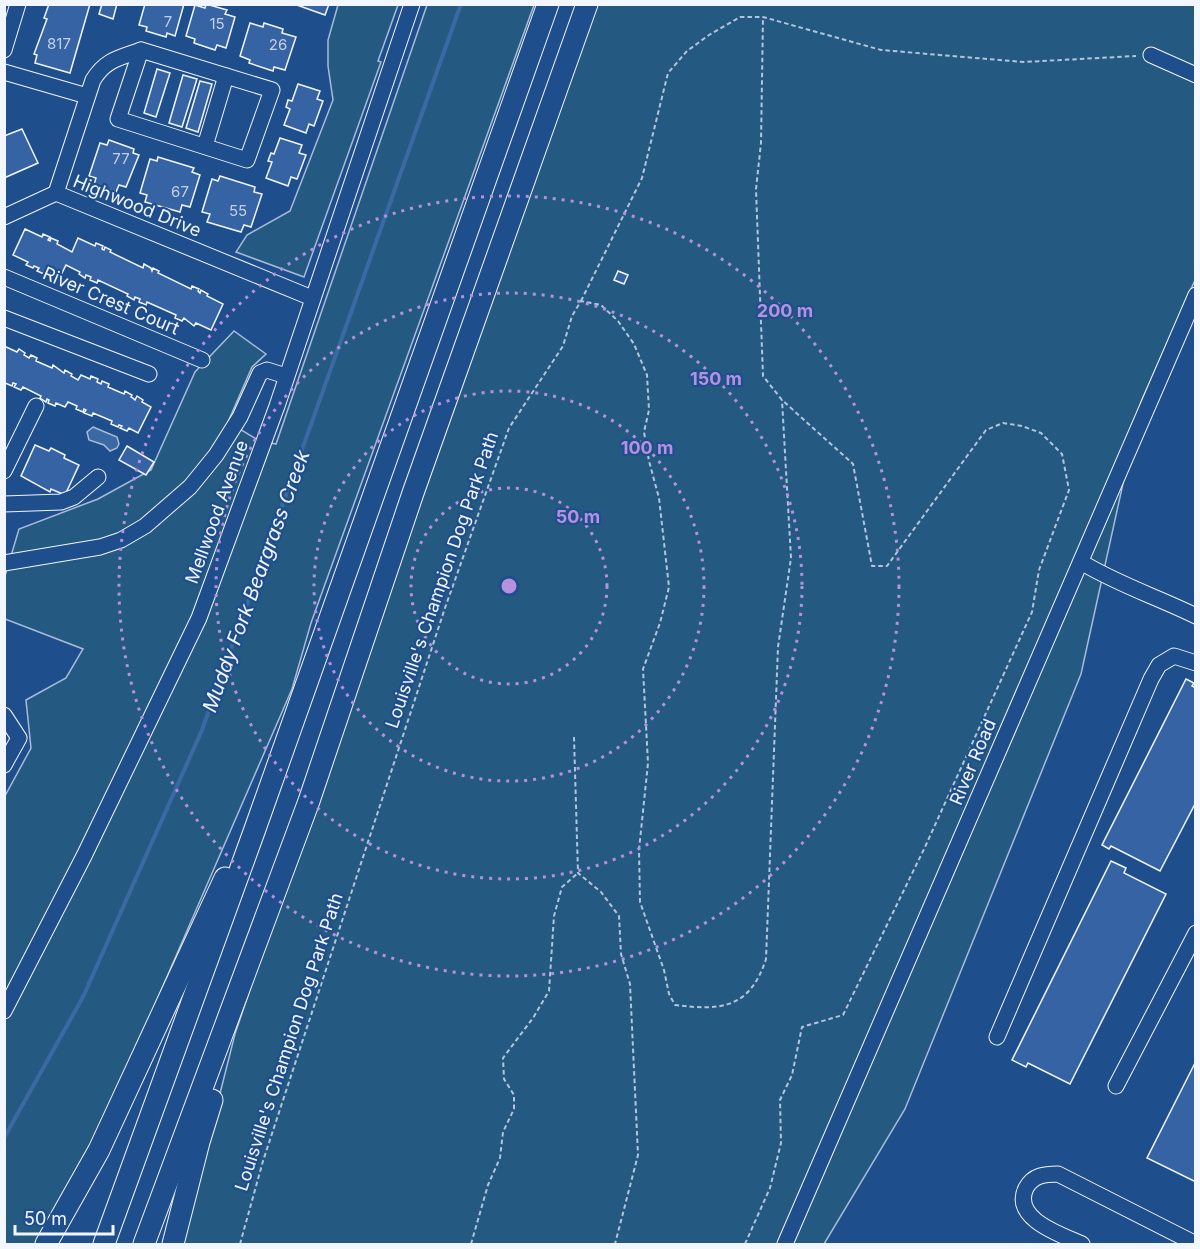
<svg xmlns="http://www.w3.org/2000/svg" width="1200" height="1249" viewBox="0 0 1200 1249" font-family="Inter,sans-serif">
	<rect width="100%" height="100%" fill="#1f4e8c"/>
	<g fill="#245a82" stroke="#a8bbd7" stroke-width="1.5">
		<path d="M338 5H398L378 61 381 62 304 277 236 252 247 235 290 211 333 100 328 66V40Z"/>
		<path d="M427 5H534L311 623 292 689 87 1161 37 1244H5V796L31 748 26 700 66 678 83 649 5 619V576L19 529 98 499 151 470 195 372 234 331 266 354 252 367 228 422 258 440 276 444Z"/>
		<path d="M593 5H1195V280L1141 402 1081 674 905 1109 824 1244H182L235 1034 501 245Z"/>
	</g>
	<path fill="#3b69a3" stroke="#a8bbd7" stroke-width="1.5" d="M93 427 117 437 119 444 117 448 110 451 104 445 89 440 87 432Z"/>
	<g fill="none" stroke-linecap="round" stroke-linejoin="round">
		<path stroke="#3b69a3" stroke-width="4" d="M4 1138 83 997 202 730 461 4"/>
	</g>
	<g fill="#3563a3" stroke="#f2f6ff" stroke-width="1.5">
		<path d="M49 4H90L70 73 35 63 37 55 34 54 47 19 44 18Z"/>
		<path d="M102 4H117L113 19 99 14Z"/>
		<path d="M145 4H184L175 36 167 33 166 37 146 31 147 27 139 25Z"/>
		<path d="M206 4 227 10 225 14 235 17 226 48 217 45 215 50 194 43 195 39 186 36 195 5 205 8Z"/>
		<path d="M294 4H329L325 15Z"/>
		<path d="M250 23 263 27 264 23 283 29 282 33 296 37 285 70 274 67 273 71 249 63 250 60 240 56Z"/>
		<path d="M157 69 170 73 156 117 144 113Z"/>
		<path d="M183 75 197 79 182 127 169 123Z"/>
		<path d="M200 81 212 84 198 132 186 128Z"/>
		<path d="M298 84 320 91 317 99 323 101 314 126 309 124 306 133 284 125 290 109 286 107 288 100 292 101Z"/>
		<path d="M22 129 38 163 4 178V136Z"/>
		<path d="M280 138 302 145 299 153 306 155 297 179 291 177 288 186 266 178 272 162 268 161 271 153 274 154Z"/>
		<path d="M109 140 134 149 133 153 139 155 126 187 119 185 116 192 94 185 96 178 89 176 100 143 107 145Z"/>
		<path d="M158 157 194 168 192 172 200 175 190 207 182 205 180 212 145 202 147 195 140 193 150 159 157 161Z"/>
		<path d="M220 176 255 187 254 192 262 194 251 227 244 225 241 232 207 222 210 214 202 212 212 179 218 181Z"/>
		<path d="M25 229 42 237 43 234 50 237 48 240 50 241 51 238 58 241 57 244 72 252 78 238 95 246 96 243 103 246 102 249 104 250 105 247 111 250 110 252 143 268 144 264 151 268 152 271 153 268 159 271 158 273 191 289 192 286 199 289 198 291 200 293 201 290 208 294 207 296 223 304 211 330 196 323 194 326 184 318 182 321 175 318 176 315 147 302 146 305 139 302 140 299 135 297 134 300 127 296 128 294 98 280 97 283 90 280 91 277 86 275 85 278 79 274 80 272 66 265 60 277 46 271 44 274 37 271 39 268 34 266 33 268 26 265 28 262 13 255Z"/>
		<path d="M618 271 628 275 624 284 614 280Z"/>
		<path d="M4 346 17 352 19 349 25 353 24 355 29 358 31 355 37 358 36 361 52 368 53 365 64 373 65 370 72 374 71 376 78 380 81 375 90 379 91 376 98 379 97 382 101 384 102 381 109 384 108 387 124 394 125 391 132 395 131 397 133 398 135 400 137 396 143 400 142 402 151 407 138 433 129 428 127 431 120 428 122 426 119 425 118 427 111 424 112 421 93 413 92 416 84 413 86 410 84 409 83 412 76 409 77 406 68 402 65 407 56 403 55 406 48 403 49 400 47 399 46 402 40 398 41 396 23 387 21 390 14 387 16 384 13 383 12 386 5 383Z"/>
		<path d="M35 445 49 451 51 448 65 455 64 458 79 465 65 495 51 489 50 492 21 476Z"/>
		<path d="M127 446 154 462 146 475 119 460Z"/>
		<path d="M1186 679 1194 683 1192 686 1196 688V802L1160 871 1111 846 1109 849 1102 845Z"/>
		<path d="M1111 861 1126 868 1124 873 1166 894 1070 1084 1028 1063 1026 1067 1012 1060Z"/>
		<path d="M1196 1061V1182L1147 1158Z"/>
	</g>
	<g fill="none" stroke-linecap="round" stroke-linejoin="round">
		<defs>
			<g id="minor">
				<path d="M4 50 18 4"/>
				<path d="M141 50 272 90 247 160 118 119Z"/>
				<path d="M1151 55 1196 75"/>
				<path d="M4 72 87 96"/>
				<path d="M205 146 226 76"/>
				<path d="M56 193 312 298"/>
				<path d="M56 193 93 80C106 59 120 58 141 50"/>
				<path d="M4 217 56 193"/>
				<path d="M4 277 202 360"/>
				<path d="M4 318 149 374"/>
				<path d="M4 471 36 406"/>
				<path d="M4 504 61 502 74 497 98 477"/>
				<path d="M1081 562C1117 584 1157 597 1196 616"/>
				<path d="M4 563 100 547 121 540 145 526 190 487 216 455 240 417 260 373 267 370 286 376"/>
				<path d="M4 715 19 738 4 765"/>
				<path d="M4 1011 84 856 199 618 277 406 412 4"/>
				<path d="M997 1037 1151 679 1159 665 1174 656 1196 663"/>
				<path d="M1116 1086 1196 933"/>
				<path d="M785 1244 1196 295"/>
				<path d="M1082 1244C1062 1235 1011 1219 1026 1188 1033 1175 1045 1174 1058 1174L1196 1244"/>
			</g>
			<g id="highway">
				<path d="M46 1244 99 1150 225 878"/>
				<path d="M104 1244 255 829 548 4"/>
				<path d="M144 1244 309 801 413 493 587 4"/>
				<path d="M173 1244 199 1142 212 1100"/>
			</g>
		</defs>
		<use href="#minor" stroke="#f2f6ff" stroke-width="17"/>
		<use href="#highway" stroke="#f2f6ff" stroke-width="23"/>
		<g stroke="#b3c4dc" stroke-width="2" stroke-dasharray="4.5 3" stroke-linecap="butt">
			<path d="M581 301 642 178 668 73 687 51 709 35 740 17H763L881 50 1024 62 1136 56"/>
			<path d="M574 737 578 873 601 892 619 916 621 954 630 984 638 1155 615 1244"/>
			<path d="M240 1244 263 1161 445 608 509 428 563 346 572 316 581 301 601 305 618 321 634 344 647 375 649 410 644 432 649 461 659 498 669 587 660 623 643 669 648 763 639 850 640 902 664 970 669 994 675 1005C722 1011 750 1008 766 959L778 647 791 558 782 400"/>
			<path d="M471 1244 488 1185 500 1158 503 1132 514 1109V1095L504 1079 503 1058 533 1018 549 991 554 916 562 887 578 873"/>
			<path d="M745 1244 770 1188 781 1143 780 1100 792 1075 802 1027 843 1015 925 847 1032 612 1039 570 1069 490 1062 454 1041 433 1022 426 1003 423 986 430 887 566H872L853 464 782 400 763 376 756 189 761 143 763 17"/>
		</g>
		<use href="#minor" stroke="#1f4e8c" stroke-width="15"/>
		<use href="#highway" stroke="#1f4e8c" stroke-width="21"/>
	</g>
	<g fill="none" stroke="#b691df" stroke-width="3" stroke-dasharray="3 6">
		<circle cx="509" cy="586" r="98"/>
		<circle cx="509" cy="586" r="195"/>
		<circle cx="509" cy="586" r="293"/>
		<circle cx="509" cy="586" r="390"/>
	</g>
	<g text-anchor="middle" stroke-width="4.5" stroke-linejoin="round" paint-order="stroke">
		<g font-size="15" fill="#c3d1e8">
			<text x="168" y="27">7</text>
			<text x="217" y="29">15</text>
			<text x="59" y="49">817</text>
			<text x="278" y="50">26</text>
			<text x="121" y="164">77</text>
			<text x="180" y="197">67</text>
			<text x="238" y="216">55</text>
		</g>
		<g font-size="18" fill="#f2f6ff" stroke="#1f4e8c">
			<text transform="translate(137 206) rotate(22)" y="6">Highwood Drive</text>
			<text transform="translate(111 301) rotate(23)" y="6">River Crest Court</text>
			<text transform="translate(217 512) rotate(-70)" y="6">Mellwood Avenue</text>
			<text transform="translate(442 580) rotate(-71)" y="6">Louisville's Champion Dog Park Path</text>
			<text transform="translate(973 762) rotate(-67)" y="6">River Road</text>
			<text transform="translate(289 1042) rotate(-72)" y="6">Louisville's Champion Dog Park Path</text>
		</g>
		<g font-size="20" font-style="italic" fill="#f2f6ff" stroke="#1f4e8c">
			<text transform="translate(256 581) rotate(-70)" y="7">Muddy Fork Beargrass Creek</text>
		</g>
	</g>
	<circle cx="509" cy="586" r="9" fill="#b691df" stroke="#1f4e8c" stroke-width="3"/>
	<g font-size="18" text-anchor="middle" font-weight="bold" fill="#b691df" stroke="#1f4e8c" stroke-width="4.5" stroke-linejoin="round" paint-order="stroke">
		<text x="785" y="317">200 m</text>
		<text x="716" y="385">150 m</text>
		<text x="647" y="454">100 m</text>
		<text x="578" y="523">50 m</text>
	</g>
	<rect width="1200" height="1249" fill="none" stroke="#f2f6ff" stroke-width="12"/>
	<path d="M15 1225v9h98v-9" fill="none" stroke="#f2f6ff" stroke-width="3"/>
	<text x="24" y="1225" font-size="18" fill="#f2f6ff" stroke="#1f4e8c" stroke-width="4.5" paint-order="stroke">50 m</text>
</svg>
